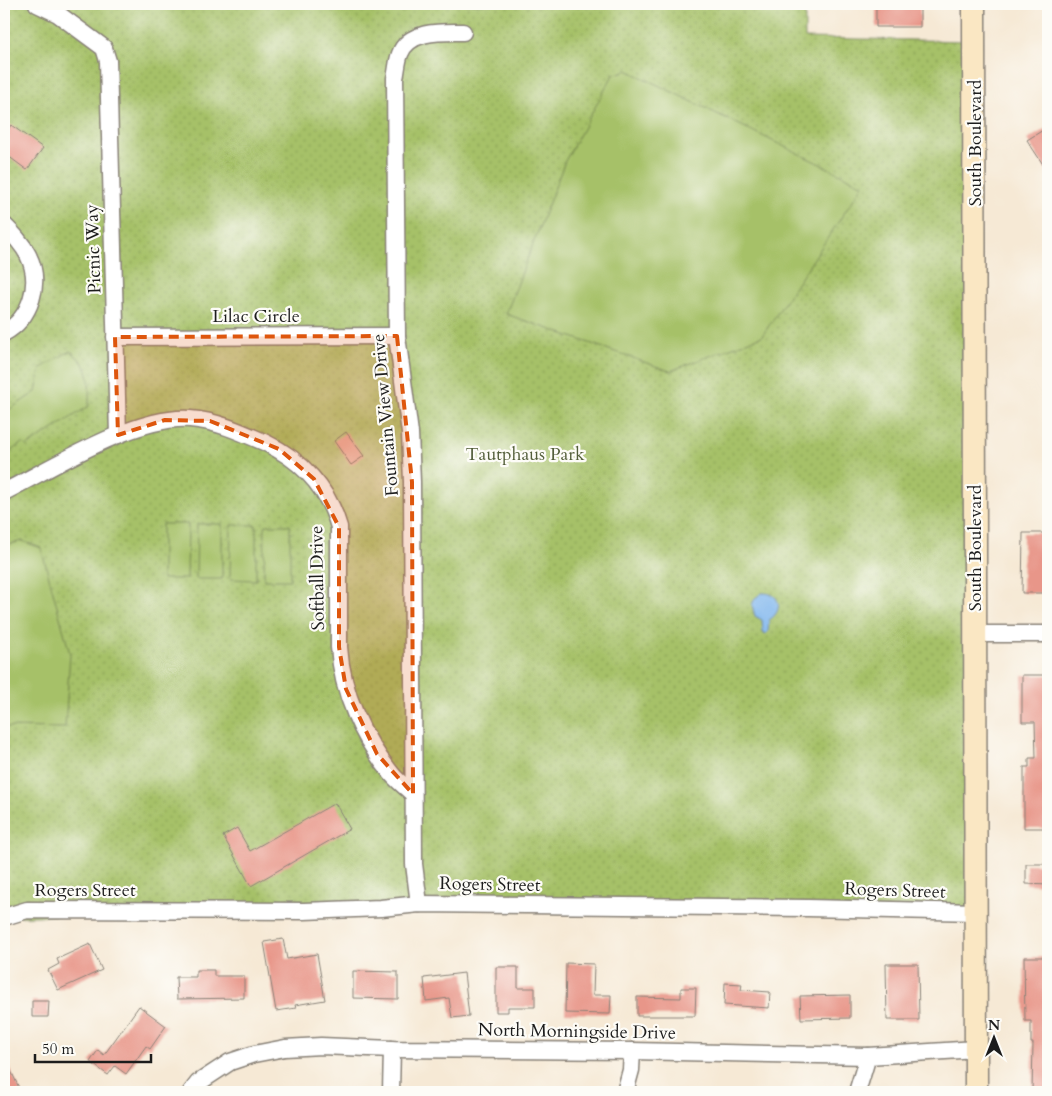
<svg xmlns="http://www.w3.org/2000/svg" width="1052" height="1096" viewBox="0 0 1052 1096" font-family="Cardo,serif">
	<defs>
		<pattern id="green-dots" width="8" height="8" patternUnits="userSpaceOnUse" patternTransform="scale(1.25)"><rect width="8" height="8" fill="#a6c168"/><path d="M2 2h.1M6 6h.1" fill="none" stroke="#8ea55a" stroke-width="1.8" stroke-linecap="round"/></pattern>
	</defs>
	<rect width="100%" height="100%" fill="#fdfcf7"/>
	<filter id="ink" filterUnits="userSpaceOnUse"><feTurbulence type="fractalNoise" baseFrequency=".02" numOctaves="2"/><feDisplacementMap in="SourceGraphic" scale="10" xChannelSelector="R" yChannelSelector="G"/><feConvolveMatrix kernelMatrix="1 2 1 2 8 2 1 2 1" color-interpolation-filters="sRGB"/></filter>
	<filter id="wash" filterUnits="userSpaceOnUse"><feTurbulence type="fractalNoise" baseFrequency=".0096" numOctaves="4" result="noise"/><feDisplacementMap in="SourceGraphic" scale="20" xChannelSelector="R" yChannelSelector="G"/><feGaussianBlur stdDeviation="1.12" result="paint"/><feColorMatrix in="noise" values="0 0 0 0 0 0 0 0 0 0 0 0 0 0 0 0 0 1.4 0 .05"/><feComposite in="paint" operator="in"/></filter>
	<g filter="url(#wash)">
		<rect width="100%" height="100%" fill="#f6e9d5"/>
		<path fill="url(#green-dots)" stroke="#616e42" d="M4 4H805V38L974 41 976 912 419 904 4 917Z"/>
		<g fill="#a6c168" stroke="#616e42">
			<path d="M627 70 863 185 762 336 670 371 506 314 565 161 613 75Z"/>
			<path d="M70 351C93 368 89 379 89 406L27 446 22 443 4 456V413L36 392 41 368Z"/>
			<path d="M162 524H188L187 579H162Z"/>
			<path d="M197 524H222V579H196Z"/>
			<path d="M231 525H256V580L230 579Z"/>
			<path d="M265 525H290V580H264Z"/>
			<path d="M22 541 41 548 70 654 65 728 4 727V546Z"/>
		</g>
		<path fill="#7fb6ee" stroke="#4e6985" d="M762 593C781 592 784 611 769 620L768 632 765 634 763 632 762 620 755 616 752 605 755 598Z"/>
		<g id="blocks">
			<g fill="#e89689">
				<path d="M876 6 920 7V27H876Z"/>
				<path d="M11 125 43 148 27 170 4 153V135Z"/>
				<path d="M1048 127V172L1027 140Z"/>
				<path d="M346 432 364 456 351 465 334 441Z"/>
				<path d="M1023 533H1048V593H1022Z"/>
				<path d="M1022 675H1048V828H1024V767H1029V758H1036L1035 722H1022Z"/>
				<path d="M335 803 350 829 251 886 223 836 237 828 250 851Z"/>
				<path d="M1026 864H1048V885L1026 884Z"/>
				<path d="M283 939 287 959 317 954 325 1000 295 1005 296 1008 276 1011 264 942Z"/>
				<path d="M90 944 102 970 58 990 48 970 59 964 57 959Z"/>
				<path d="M1024 957H1048V1092H1032L1033 1043H1031V1021H1025Z"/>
				<path d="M566 963 594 964 593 995H611L610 1014 565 1013Z"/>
				<path d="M886 964H918L919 1020H887Z"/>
				<path d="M496 967H518V988H535V1007H508V1012H496Z"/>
				<path d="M196 970H214V976H244V998L177 999 176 977H196Z"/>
				<path d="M353 971 398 972V999L353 998Z"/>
				<path d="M464 973 469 1016 452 1018 449 998 426 1001 424 978Z"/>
				<path d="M725 983 742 984 741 990 770 992 769 1008 724 1005Z"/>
				<path d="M681 988H696L695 1016H637V997L681 998Z"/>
				<path d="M850 995V1018L801 1019 800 996Z"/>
				<path d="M32 1001H49L48 1017H32Z"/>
				<path d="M139 1006 166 1026 150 1049 146 1046 126 1074 115 1066 108 1075 90 1062 98 1050 104 1055Z"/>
				<path d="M4 1056 21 1092H4Z"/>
			</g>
		</g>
	</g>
	<g filter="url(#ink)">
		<use href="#blocks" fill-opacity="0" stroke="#898278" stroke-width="1"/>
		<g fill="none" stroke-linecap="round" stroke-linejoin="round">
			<defs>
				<g id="street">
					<path d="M37 4 58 14 104 48 108 61 118 435"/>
					<path d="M4 225C13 234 22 243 28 255 42 283 31 318 4 333"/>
					<path d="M115 337 397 336"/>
					<path d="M4 492C52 468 136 415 190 419 217 421 241 432 266 443 301 460 328 488 339 527V647C342 693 362 737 391 773 397 781 406 787 413 794"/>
					<path d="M976 634H1048"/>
					<path d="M419 904 414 864 412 482 410 433 397 336 395 78C397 70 397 61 400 54 409 30 442 32 463 32"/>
					<path d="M4 917 27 910 304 911 381 908 419 904 808 908 976 912"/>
					<path d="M191 1092 198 1083 230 1062 254 1054 285 1048 321 1046 392 1049 632 1051 868 1056 976 1049"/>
					<path d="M391 1092 392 1049"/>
					<path d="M625 1092 631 1070 632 1051"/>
					<path d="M857 1092 868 1056"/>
				</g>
				<path id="secondary" d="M974 4 976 1092"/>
			</defs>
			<use href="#street" stroke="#898278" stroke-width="19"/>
			<use href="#secondary" stroke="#898278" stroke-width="25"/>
			<use href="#street" stroke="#fff" stroke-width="16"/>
			<use href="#secondary" stroke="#fae7c3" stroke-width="22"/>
		</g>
	</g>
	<path fill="#de560d" fill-opacity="0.2" stroke="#de560d" stroke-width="4" stroke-dasharray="10 6" stroke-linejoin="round" d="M397 336 412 482 413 794 377 754 346 689 339 647V527L314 479 279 449 210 421 165 420 118 435 115 337Z"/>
	<g text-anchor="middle" stroke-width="4.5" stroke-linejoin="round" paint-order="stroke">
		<g font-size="18" fill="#1c1c1c" stroke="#fdfcf7">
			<text transform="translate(975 143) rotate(-90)" y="6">South Boulevard</text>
			<text transform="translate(93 249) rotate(-92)" y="6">Picnic Way</text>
			<text x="256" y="322">Lilac Circle</text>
			<text transform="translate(385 415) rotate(-95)" y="6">Fountain View Drive</text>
			<text transform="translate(975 548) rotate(-90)" y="6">South Boulevard</text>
			<text transform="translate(317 578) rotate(-91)" y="6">Softball Drive</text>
			<text transform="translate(490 884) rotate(1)" y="6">Rogers Street</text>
			<text x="85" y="896">Rogers Street</text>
			<text transform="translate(895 890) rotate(2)" y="6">Rogers Street</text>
			<text transform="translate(577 1031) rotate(1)" y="6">North Morningside Drive</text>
		</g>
		<g font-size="18" fill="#535e3a" stroke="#fdfcf7">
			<text x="525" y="460">Tautphaus Park</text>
		</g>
	</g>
	<rect width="1052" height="1096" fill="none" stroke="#fdfcf7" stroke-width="20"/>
	<g transform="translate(994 1038)" stroke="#fdfcf7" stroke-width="4" paint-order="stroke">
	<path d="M0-4L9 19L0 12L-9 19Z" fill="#1c1c1c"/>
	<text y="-8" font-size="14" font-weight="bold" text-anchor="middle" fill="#1c1c1c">N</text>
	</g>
	<path d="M35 1054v8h116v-8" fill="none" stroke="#1c1c1c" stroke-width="2.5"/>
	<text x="42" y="1054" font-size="15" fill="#1c1c1c" stroke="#fdfcf7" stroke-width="4" paint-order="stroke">50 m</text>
</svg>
